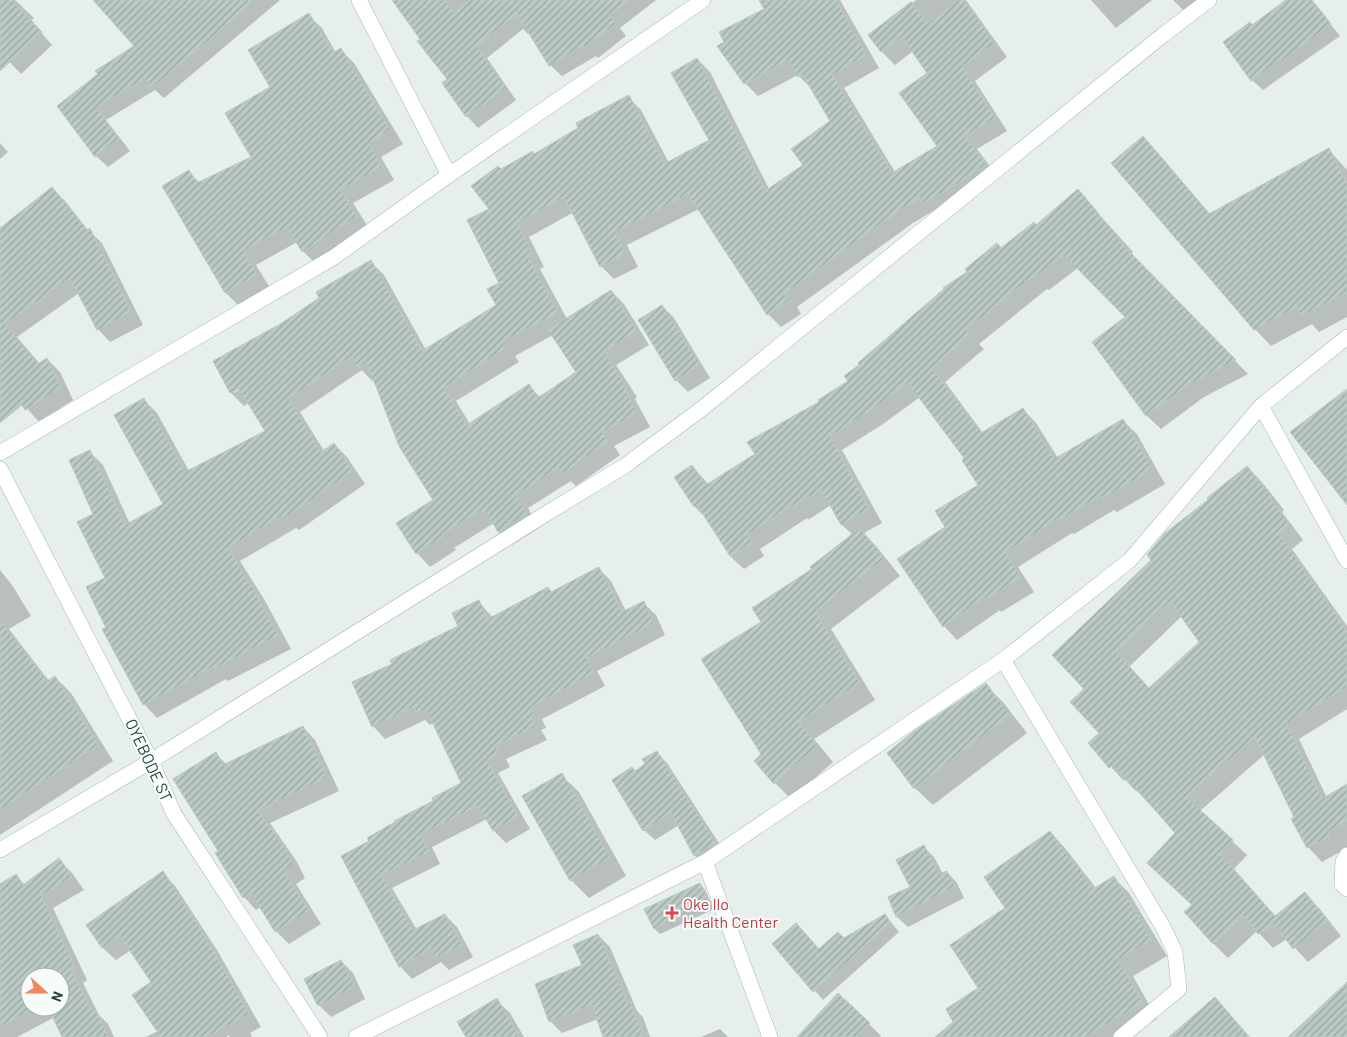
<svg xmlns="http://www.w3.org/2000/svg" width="1347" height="1037" viewBox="0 0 1347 1037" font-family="Barlow,sans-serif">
	<defs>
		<pattern id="building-hatch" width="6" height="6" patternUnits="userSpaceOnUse" patternTransform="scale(1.25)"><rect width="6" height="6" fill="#bbcac4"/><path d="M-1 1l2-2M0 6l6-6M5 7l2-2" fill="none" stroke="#98a6a0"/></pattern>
	</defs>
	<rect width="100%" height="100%" fill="#e6efeb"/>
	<g fill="#0003" fill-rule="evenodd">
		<path d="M0 0H15L34 18 31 21 52 45 21 74 0 52Z"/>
		<path d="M94 0H280L164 98 155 90 106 120 130 151 108 167 96 156 59 106 136 46Z"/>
		<path d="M393 0H656L620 28 626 36 598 58 596 56 562 76 550 65 530 32 528 34 523 29 487 58 516 100 478 128 467 116 449 79Z"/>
		<path d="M777 0H840L879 68 844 88 895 172 939 146 928 73 913 51 895 65 882 52 870 35 916 0H966L1007 57 975 81 1007 131 977 149 998 177 938 216 933 211 913 223 797 307 801 314 781 327 768 314 699 209 627 245 638 267 614 279 601 266 574 212 529 237 544 267 540 269 567 319 611 291 624 304 649 345 616 365 637 397 635 399 650 427 614 446 620 455 576 486 571 481 528 508 539 528 512 545 499 532 494 523 454 548 456 550 430 567 417 553 398 523 434 500 375 379 372 381 362 370 300 412 324 451 334 444 347 457 365 484 299 530 296 528 240 561 264 599 291 649 228 681 226 679 157 718 144 704 107 629 106 579 95 514 90 452 103 465 130 524 165 504 144 400 157 413 189 471 266 432 249 403 244 406 231 393 214 361 283 324 371 262 384 275 426 350 497 306 500 284 491 210 501 170 532 152 535 155 628 97 641 110 669 163 711 141 697 59 710 72 769 189 805 166 832 122 812 89 798 75 758 96 745 83 766 10ZM553 335 578 372 541 398 529 386 470 424 456 401 519 362 515 356ZM245 387 234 393V390Z"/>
		<path d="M1091 0H1152L1116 28Z"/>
		<path d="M1173 0H1205L1187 14Z"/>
		<path d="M1299 0H1311L1340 36 1263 90 1252 80V26Z"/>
		<path d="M308 15 322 28 336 53 341 50 354 63 403 144 381 157 394 180 353 203 370 230 316 264 303 251 297 242 256 265 270 288 239 306 226 293 164 187 189 172 200 183 252 158 272 87Z"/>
		<path d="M1143 137 1159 154 1211 215 1329 150 1347 170V317L1319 332 1312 324 1271 346 1255 329Z"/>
		<path d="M0 143 8 152 0 159Z"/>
		<path d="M52 188 65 201 88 230 102 243 143 325 110 342 98 329 79 293 17 337 40 364 47 359 60 372 73 400 39 422 0 378V227L2 229Z"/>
		<path d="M1078 191 1133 252 1130 255 1248 374 1204 397 1161 429 1147 416 1093 343 1127 317 1078 268 1049 290 1047 289 979 344 984 349 945 382 983 433 1023 409 1036 423 1058 458 1123 421 1137 434 1165 484 1117 512 1114 510 1074 534 1072 533 1018 567 1034 592 1001 612 1000 610 957 640 944 626 946 527 980 486 966 459 920 397 883 424 842 450 882 523 864 533 876 546 900 576 831 629 875 700 814 739 833 762 791 799 775 783 763 755 762 622 853 535 842 525 831 505 808 520 807 518 760 549 764 556 744 569 730 556 707 519 695 507 675 478 692 466 709 485 757 454 849 381 1002 249 1037 227Z"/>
		<path d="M662 306 674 318 710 378 688 392 676 380Z"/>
		<path d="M1247 467 1261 481 1284 510 1282 512 1303 540 1292 549 1347 626V709L1299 739 1327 798 1347 785V848L1322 862 1308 847 1293 819 1295 818 1265 754 1200 811 1247 855 1234 869 1276 917 1305 894 1319 908 1341 936 1308 962 1287 939 1273 948 1257 931 1228 958 1214 944 1186 912 1193 905 1176 833 1126 779 1124 781 1089 743 1101 733 1086 689 1152 560 1210 500ZM1182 616 1201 643 1150 689 1129 667Z"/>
		<path d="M598 568 611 581 626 611 643 603 656 615 665 635 597 671 605 686 542 719 546 728 541 730 547 740 506 759 510 767 498 773 530 829 506 843 494 831 487 819 432 847 440 864 392 888 417 930 445 915 457 927 473 957 449 970 441 962 412 979 400 966 371 841 463 784 434 723 430 725 425 720 385 739 373 726 394 665 460 627 479 602 493 618 548 588 552 592Z"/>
		<path d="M0 570 12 585 31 616 9 629 49 681 55 677 71 693 113 761 0 835Z"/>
		<path d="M985 685 1003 702 1027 733 933 805 915 788Z"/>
		<path d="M303 727 315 740 339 791 270 823 297 862 305 878 296 884 321 924 289 944 276 931 261 907 256 910 244 897 219 852 216 754 226 764Z"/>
		<path d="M656 752 667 763 726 854 705 866 695 855 679 825 655 840 644 830 636 772 647 765Z"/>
		<path d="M561 775 579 792 626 876 589 898 571 880 523 796Z"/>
		<path d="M1050 832 1065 848 1096 888 1114 878 1129 893 1167 956 1133 976 1157 1019 1127 1037H937L955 1022 980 989 1007 909Z"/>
		<path d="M924 847 934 857 943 874 947 872 957 883 964 898 908 927 897 917 890 898 911 888Z"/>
		<path d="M59 860 72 873 84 890 53 908 87 980 83 983 99 1015 108 1024 114 1037H64L55 1017 17 1037H0V885L16 875 25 885ZM30 977H60V1007H30Z"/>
		<path d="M163 873 175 886 217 950 261 1027 250 1033 252 1037H230L229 1035 226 1037H146L158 1031 153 983 131 950 116 960 103 948 88 925Z"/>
		<path d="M700 884 705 890 714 909 660 934 655 929Z"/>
		<path d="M885 915 899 932 823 1000 774 944 820 950 844 939Z"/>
		<path d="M598 935 610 947 637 1011 643 1017 650 1037H605L598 1019 562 1033 550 1021 584 966Z"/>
		<path d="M341 961 353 973 365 999 331 1017 319 1005Z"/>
		<path d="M838 995 869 1024 881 1036 880 1037H811Z"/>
		<path d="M1215 999 1250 1037H1171Z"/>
		<path d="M496 1000 510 1013 524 1037H468Z"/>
		<path d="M720 1029 728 1037H701Z"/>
	</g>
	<g fill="url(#building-hatch)" stroke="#b8c9c2" fill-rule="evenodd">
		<path d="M0 0H12L42 32 0 71Z"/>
		<path d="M93 0H256L152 88 145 78 96 108 119 139 95 157 57 106 98 74 95 71 134 46Z"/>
		<path d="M392 0H445L454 13 469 0H630L609 16 616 24 585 47 584 45 549 66 517 14 476 46 506 88 466 117 442 83 447 79 417 41 420 39Z"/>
		<path d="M759 0H836L866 55 832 75 892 173 937 146 899 93 927 73 902 37 881 52 868 35 911 2 927 24 959 0H964L995 43 962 67 995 118 965 136 986 164 965 179 924 204 920 198 900 210 784 294 789 300 767 315 688 194 615 232 626 253 600 267 564 197 517 223 532 254 528 256 558 313 502 342 506 348 444 388 467 425 529 384 538 398 576 372 548 330 611 290 637 331 604 352 625 384 623 385 637 414 602 432 608 442 562 474 558 468 516 495 527 514 498 532 485 510 483 512 482 510 442 534 444 536 416 554 396 523 433 500 399 446 367 363 358 368 352 356 288 399 321 452 334 443 353 471 285 518 283 515 228 548 250 585H251L278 635 214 669 213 667 143 705 102 629 106 628 86 587 105 578 77 522 93 514 69 460 90 450 125 525 163 504 114 415 144 398 185 472 265 431 239 389 230 393 213 361 282 323 319 298 316 292 371 260 422 351 496 305 487 289 499 283 467 220 489 209 471 186 498 166 501 169 533 151 534 154 578 128 576 123 629 95 664 164 709 140 671 73 697 58 765 191 803 165 791 149 830 121 802 74 798 77 789 60 744 84 717 46 724 42 719 32 764 9Z"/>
		<path d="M1286 0H1312L1331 24 1282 61 1281 59 1251 81 1223 42 1250 22 1252 25Z"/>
		<path d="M309 13 333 53 341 48 390 130 369 143 382 167 340 190 357 216 302 252 287 227 244 251 257 275 225 293 162 186 189 170 197 183 251 157 225 113 270 87 248 50Z"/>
		<path d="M1143 136 1209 214 1329 148 1347 183V292L1302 316 1297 307 1254 330 1111 163Z"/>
		<path d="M52 187 87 230 90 228 131 312 97 330 70 278 5 324 38 364 47 358 61 387 25 410 22 405 0 423V228Z"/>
		<path d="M1078 189 1099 214 1098 215 1120 238 1118 240 1236 360 1190 384 1146 416 1092 342 1125 317 1064 255 1034 278 1033 276 966 330 971 335 932 368 981 433 1023 408 1054 459 1123 419 1153 469 1102 499 1100 496 1059 521 1058 519 1005 553 1021 577 987 599 985 597 943 627 897 559 945 527 935 511 978 485 962 460 964 458 908 383 870 411 830 436 869 509 841 525 821 489 793 507 792 505 747 535 752 542 730 556 697 505 694 507 674 477 692 465 706 485 755 454 747 442 819 402 818 400 848 381 844 376 859 365 858 363 944 289 943 288 967 272 965 269 997 243 1001 248 1034 222 1036 225Z"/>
		<path d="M662 305 700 365 675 381 638 320Z"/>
		<path d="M1347 389V505L1290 432Z"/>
		<path d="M1247 466 1271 496 1269 498 1290 525 1279 534 1347 631V687L1286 724 1322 799 1347 784V820L1328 832 1330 836 1307 848 1291 819 1294 817 1255 737 1186 797 1233 840 1220 854 1275 916 1305 892 1328 921 1293 949 1275 924 1258 934 1244 916 1213 944 1184 912 1192 905 1147 863 1175 833 1138 790 1136 791 1112 765 1109 768 1088 743 1099 733 1070 702 1084 689 1052 655 1151 560 1147 555 1165 533 1208 500 1207 498ZM1170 601 1199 642 1149 688 1116 652Z"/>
		<path d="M860 528 884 559 815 612 860 683 799 722 818 745 774 784 754 761 761 754 701 659 761 622 752 608 812 569 810 567Z"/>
		<path d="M599 567 622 612 644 601 654 623 586 658 594 673 531 707 534 715 530 718 535 727 495 746 499 755 487 760 518 817 493 831 478 806 421 834 429 852 381 875 413 930 445 914 462 945 436 958 431 949 399 967 341 856 369 841 367 838 395 822 394 821 433 801 432 798 461 783 426 709 417 714 414 707 372 727 352 682 392 664 390 660 458 626 452 613 479 600 488 619 548 587 551 592Z"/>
		<path d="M0 620 47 681 55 676 98 745 0 810Z"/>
		<path d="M986 683 1010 715 914 789 887 753 914 731Z"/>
		<path d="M303 726 327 778 258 810 285 848 293 865 284 871 309 911 275 932 251 893 243 898 215 853 218 851 173 779 216 752 223 765Z"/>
		<path d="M657 751 716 843 694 856 671 813 643 831 612 780 632 767 635 771 645 764 642 759Z"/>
		<path d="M562 773 610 858 570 881 522 796Z"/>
		<path d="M1050 831 1073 863 1075 861 1093 889 1114 876 1152 940 1118 960 1143 1003 1085 1037H935L953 1022 946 1009 978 988 950 945 1005 908 984 877Z"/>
		<path d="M924 845 939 874 947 871 955 887 896 917 888 897 910 887 896 860Z"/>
		<path d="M59 858 73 877 41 895 75 967 71 970 92 1011 95 1009 108 1037H62L48 1007H60V977H30V1007H38L0 1027V884L16 874 23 885Z"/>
		<path d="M163 871 205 936 249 1014 207 1037H161L132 995 151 982 120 936 102 948 86 925Z"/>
		<path d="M700 883 709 903 654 929 644 909Z"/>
		<path d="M885 914 891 923 813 992 772 944 796 923 819 949 838 932 844 938Z"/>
		<path d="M598 934 628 1004 631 1003 643 1037H603L592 1005 549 1022 535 984 582 965 573 945Z"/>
		<path d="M341 960 355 987 318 1006 304 979Z"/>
		<path d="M1347 982V1037H1288Z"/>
		<path d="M838 993 870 1023 857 1037H797Z"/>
		<path d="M1215 997 1249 1037H1169Z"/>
		<path d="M497 998 519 1037H466L457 1022Z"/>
	</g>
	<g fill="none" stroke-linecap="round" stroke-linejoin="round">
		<defs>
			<g id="minor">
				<path d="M359 0 449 175"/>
				<path d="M1261 406 1347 561"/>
				<path d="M0 453 334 257 449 175 703 0"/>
				<path d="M0 469 151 761 174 814 320 1037"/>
				<path d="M1003 660 1163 927 1175 952 1179 989 1121 1037"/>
				<path d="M0 850 151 761 536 520 626 465 704 407 1163 35 1209 0"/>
				<path d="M1347 855 1343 862 1342 884 1347 889"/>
				<path d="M705 862 770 1037"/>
				<path d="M356 1037 705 862 1003 660 1130 560 1261 406 1347 337"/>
			</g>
		</defs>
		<use href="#minor" stroke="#a8b8b2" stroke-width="16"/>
		<use href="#minor" stroke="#fff" stroke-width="15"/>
	</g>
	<path fill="#e0444e" stroke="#f7fbf9" stroke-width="2" d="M669.5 905.5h5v5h5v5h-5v5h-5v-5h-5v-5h5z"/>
	<g text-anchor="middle" stroke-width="4" stroke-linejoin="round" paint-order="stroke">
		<g font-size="16" fill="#24423a" stroke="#f7fbf9">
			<text transform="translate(149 760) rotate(65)" y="6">OYEBODE ST</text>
		</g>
		<g font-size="16" fill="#be3a42" stroke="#f7fbf9" text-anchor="start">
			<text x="683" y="910">Oke Ilo<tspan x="683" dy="18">Health Center</tspan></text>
		</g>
	</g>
	<g transform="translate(45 992) rotate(111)"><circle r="24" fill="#f7fbf9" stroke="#a3b1ad"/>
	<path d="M0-4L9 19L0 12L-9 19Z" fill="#f4845f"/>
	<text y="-8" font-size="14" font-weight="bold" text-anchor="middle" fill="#24423a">N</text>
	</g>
</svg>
